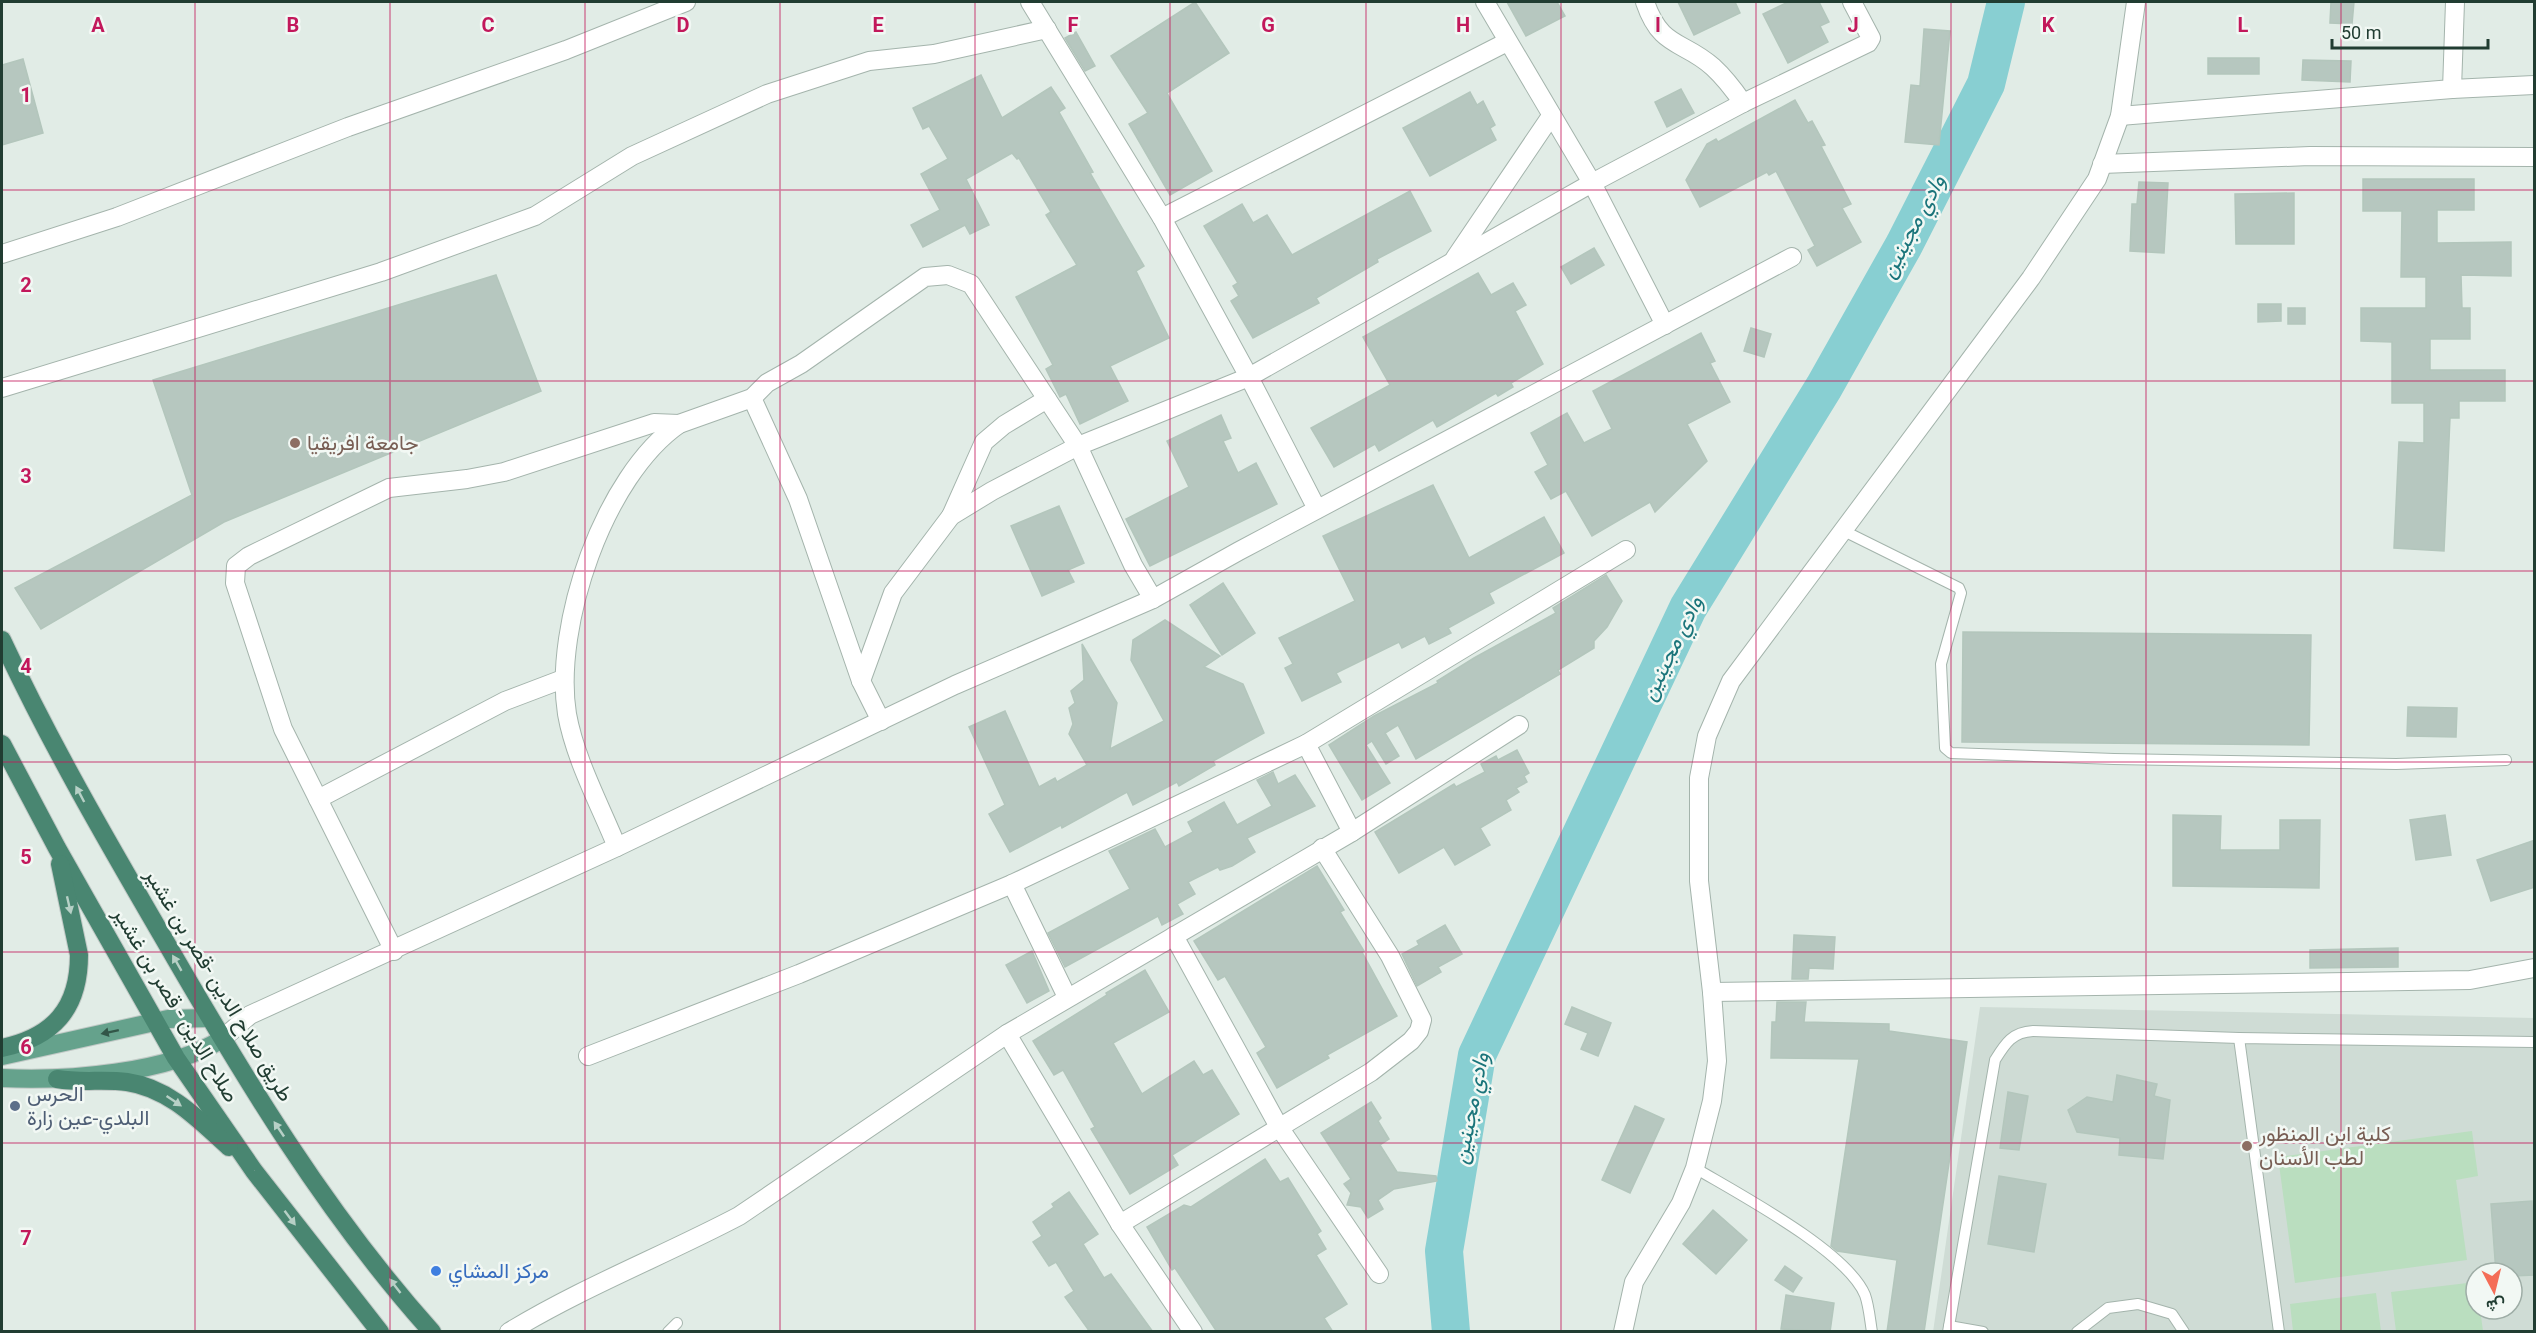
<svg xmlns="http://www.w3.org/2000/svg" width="2536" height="1333" viewBox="0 0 2536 1333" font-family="Roboto,Vazirmatn,sans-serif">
	<rect width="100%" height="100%" fill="#e1ece6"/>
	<path fill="#cfdcd5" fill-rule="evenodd" d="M1980 1007 2534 1018V1331L1933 1332ZM2476 1273H2512V1309H2476Z"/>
	<g fill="#badebf">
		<path d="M2472 1131 2478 1176 2456 1180 2467 1260 2295 1283 2278 1157Z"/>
		<path d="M2476 1282V1309H2480L2483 1331H2396L2391 1292Z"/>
		<path d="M2376 1293 2381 1331H2293L2290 1304Z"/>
	</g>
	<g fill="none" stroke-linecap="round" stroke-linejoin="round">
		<path stroke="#88cfd2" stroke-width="38" d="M1451 1332 1444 1251 1477 1055 1688 608 1824 387 1904 245 1986 84 2006 2"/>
	</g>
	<g fill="#b6c7bf" stroke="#b3c6bc" stroke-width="1.5">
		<path d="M1195 2 1229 53 1167 93 1212 171 1170 195 1129 124 1148 113 1111 56Z"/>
		<path d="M1507 2H1557L1565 16 1526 36Z"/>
		<path d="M1678 2H1735L1740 13 1694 35Z"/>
		<path d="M1788 2H1819L1829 22 1820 26 1828 42 1788 63 1763 14Z"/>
		<path d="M2331 2H2354L2352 24 2330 23Z"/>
		<path d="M1924 29 1950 31 1939 145 1905 142 1911 85 1920 86Z"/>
		<path d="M1076 32 1095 66 1085 71 1065 38Z"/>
		<rect x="2208" y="58" width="51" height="16"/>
		<path d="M23 59 43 133 2 145V65Z"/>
		<path d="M2303 60 2351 61 2350 82 2302 80Z"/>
		<path d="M981 75 1002 118 1051 87 1065 108 1059 112 1093 172 1090 173 1144 266 1136 271 1169 338 1110 366 1128 401 1080 424 1066 394 1060 397 1046 369 1053 365 1016 297 1077 265 1046 215 1051 212 1019 158 1017 159 1012 153 966 179 989 225 970 234 965 225 923 247 911 225 940 210 921 174 948 159 929 126 923 129 913 108Z"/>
		<path d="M1681 89 1694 113 1667 127 1655 102Z"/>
		<path d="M1470 92 1477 105 1483 101 1495 125 1490 128 1496 140 1430 176 1403 128Z"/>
		<path d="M1795 100 1808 123 1812 121 1825 145 1821 146 1851 204 1842 208 1861 242 1817 266 1808 250 1815 246 1776 171 1769 175 1767 172 1700 207 1686 180 1707 144 1716 139 1718 142Z"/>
		<path d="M2363 179H2474V210H2437V243L2511 242V276L2461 275 2462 308H2470V339H2430V370H2505V401H2459V418H2450L2444 551 2394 548 2399 442 2424 443V403H2392V342L2361 341V308H2426V277H2401L2402 211H2363Z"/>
		<path d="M2139 182 2168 183 2164 253 2130 251 2132 204H2137Z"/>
		<path d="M1410 191 1431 231 1377 259 1378 262 1316 298 1319 303 1253 338 1231 301 1239 296 1233 286 1238 283 1204 226 1242 204 1253 223 1267 215 1292 255Z"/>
		<path d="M2294 193V244H2236L2235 194Z"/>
		<path d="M1594 248 1604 265 1571 284 1561 267Z"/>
		<path d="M1478 273 1491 295 1513 283 1526 305 1515 311 1543 364 1511 383 1513 387 1498 396 1496 393 1437 427 1433 420 1379 451 1375 444 1334 467 1311 428 1390 385 1363 337Z"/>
		<path d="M496 275 541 391 224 522 41 629 15 588 192 495 153 380Z"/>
		<path d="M2258 304H2281V321L2258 322Z"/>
		<rect x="2288" y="308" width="17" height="16"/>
		<path d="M1751 328 1771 334 1764 357 1744 351Z"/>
		<path d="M1701 333 1715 361 1710 363 1730 402 1687 424 1707 461 1655 512 1650 502 1592 536 1566 491 1551 499 1535 472 1548 465 1531 433 1567 413 1584 443 1612 429 1593 391Z"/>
		<path d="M1221 415 1231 438 1223 441 1238 473 1256 463 1277 504 1150 566 1126 519 1189 487 1167 441Z"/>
		<path d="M1433 485 1469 558 1544 517 1564 553 1489 593 1494 603 1448 628 1451 633 1429 644 1425 636 1402 648 1399 642 1336 673 1341 682 1302 701 1285 668 1293 664 1279 638 1355 601 1323 536Z"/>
		<path d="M1059 506 1084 563 1068 570 1074 582 1042 596 1011 526Z"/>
		<path d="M1606 575 1622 601 1607 627 1594 641V648L1558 670 1560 674 1416 759 1398 725 1385 733 1399 756 1386 764 1372 741 1366 745 1390 783 1362 800 1329 745 1374 716 1438 683 1437 681 1474 658 1556 613 1553 608Z"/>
		<path d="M1223 583 1255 633 1222 655 1190 605Z"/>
		<path d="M1165 620 1220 656 1204 667 1243 684 1264 733 1213 761 1215 765 1179 786 1177 782 1133 805 1127 792 1062 828 1061 825 1010 852 989 814 1005 805 969 727 1005 711 1039 787 1055 778 1057 782 1087 765 1069 734 1073 724 1069 708 1075 703 1071 691 1084 680 1082 644 1117 703 1110 749 1164 721 1131 660 1133 640Z"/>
		<path d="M1963 632 2311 635 2309 745 1962 742Z"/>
		<path d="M2408 707 2457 708 2456 737 2407 736Z"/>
		<path d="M1517 750 1529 773 1524 776 1527 782 1516 788 1519 792 1506 800 1511 810 1480 828 1490 845 1455 865 1444 847 1399 873 1375 832 1454 784 1456 787 1485 772 1481 764 1496 756 1498 760Z"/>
		<path d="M1273 772 1278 784 1295 775 1315 806 1247 838 1255 852 1232 866 1220 870 1218 867 1188 882 1195 894 1177 904 1183 914 1162 925 1158 916 1065 967 1048 933 1130 889 1109 851 1155 829 1165 847 1193 832 1188 822 1224 802 1237 825 1272 806 1257 780Z"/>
		<path d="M2173 815 2221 816 2220 850H2280V820H2320L2319 888 2173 886Z"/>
		<path d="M2445 815 2451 855 2416 860 2410 820Z"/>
		<path d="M2535 840V887L2491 901 2477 860Z"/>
		<path d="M1317 866 1344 910 1340 912 1364 951 1362 952 1397 1016 1327 1055 1329 1058 1277 1088 1257 1053 1266 1047 1225 976 1218 980 1194 941Z"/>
		<path d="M1445 925 1462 954 1438 967 1441 972 1417 986 1402 954 1419 945 1417 941Z"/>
		<path d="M1794 935 1835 937 1833 969 1809 968 1808 979H1792Z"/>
		<path d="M2398 948V967L2310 968V950Z"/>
		<path d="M1032 951 1049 991 1027 1003 1006 965Z"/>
		<path d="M1145 970 1169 1012 1113 1043 1142 1094 1194 1061 1203 1075 1212 1070 1239 1114 1172 1155 1178 1165 1130 1194 1091 1129 1095 1127 1063 1070 1054 1075 1033 1041 1107 995 1106 993Z"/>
		<path d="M1777 1002H1806L1804 1022 1889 1024V1031L1967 1042 1924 1332H1887L1897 1260 1837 1251 1831 1246 1859 1059 1771 1058 1772 1022H1776Z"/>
		<path d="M1572 1007 1611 1023 1598 1056 1581 1049 1588 1033 1565 1024Z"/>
		<path d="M2117 1075 2157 1084 2154 1096 2170 1100 2163 1159 2119 1155 2120 1138 2077 1132 2068 1110 2087 1097 2113 1102Z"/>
		<path d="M2008 1092 2028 1096 2019 1150 2000 1148Z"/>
		<path d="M1371 1102 1381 1118 1378 1121 1389 1139 1380 1145 1397 1172 1436 1176 1437 1181 1394 1189 1378 1200 1383 1209 1368 1218 1361 1207 1347 1205 1351 1193 1344 1184 1351 1179 1321 1133Z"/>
		<path d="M1635 1106 1664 1119 1630 1193 1602 1180Z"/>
		<path d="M1265 1159 1280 1182 1288 1178 1321 1231 1317 1234 1326 1249 1316 1255 1347 1304 1324 1318 1333 1332H1217L1175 1268 1172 1270 1147 1227 1184 1205 1191 1207Z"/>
		<path d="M1999 1176 2046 1184 2034 1252 1988 1244Z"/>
		<path d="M1069 1192 1098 1234 1083 1244 1104 1278 1111 1274 1153 1332H1090L1065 1297 1074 1291 1056 1262 1049 1266 1033 1242 1042 1236 1033 1222 1054 1207 1052 1204Z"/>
		<path d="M2532 1201 2535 1275 2512 1276V1273H2496L2491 1204Z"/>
		<path d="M1713 1210 1747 1240 1716 1274 1683 1244Z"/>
		<path d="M1785 1266 1802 1278 1793 1292 1775 1280Z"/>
		<path d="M1786 1295 1834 1303 1830 1332 1781 1329Z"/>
	</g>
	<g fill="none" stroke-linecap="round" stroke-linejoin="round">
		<defs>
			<g id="service">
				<path d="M1842 530 1959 588 1961 593 1941 664 1945 748 1951 753 2114 759 2396 764 2506 760"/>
				<path d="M1695 1168C1737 1193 1847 1251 1865 1295 1869 1306 1870 1320 1872 1332"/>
				<path d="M1949 1326 1983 1332"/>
				<path d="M668 1332 677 1323"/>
				<path d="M1948 1332 1995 1060C2005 1044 2012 1032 2033 1031L2239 1038"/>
				<path d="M2077 1332 2108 1308 2138 1304 2172 1314 2184 1332"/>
				<path d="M2279 1332 2239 1038 2534 1042"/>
			</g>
			<g id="minor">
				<path d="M1030 2 1162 218 1249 377 1317 509"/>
				<path d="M1485 2 1592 183 1665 325"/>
				<path d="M1645 2C1661 49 1683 40 1713 67 1725 78 1734 90 1743 103"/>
				<path d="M2452 89 2534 85"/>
				<path d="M2120 116 2452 89 2455 2"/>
				<path d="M2102 164 2310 156 2534 157"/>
				<path d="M1162 218 1507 42"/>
				<path d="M2 254 117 217 348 127 566 50 686 2"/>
				<path d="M1455 258 1551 116"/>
				<path d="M2 388 381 272 535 216 632 156 767 94 869 61 934 54 1047 29"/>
				<path d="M752 398 798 499 861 681 881 721"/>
				<path d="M951 516 984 442 1004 425 1047 399"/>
				<path d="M1153 599 1133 565 1078 446 1249 377 1592 183 1743 103 1868 43 1871 38 1852 2"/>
				<path d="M1306 744 1352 832"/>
				<path d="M318 799 505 701 563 679"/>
				<path d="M617 847C600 805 575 759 567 714 553 626 604 476 679 424"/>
				<path d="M1174 936 1279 1127 1379 1274"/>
				<path d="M394 951 283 729 235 583 236 566 249 556 389 488 467 479 504 472 654 423 679 424 752 398 767 383 801 364 925 277 948 275 971 284 1078 446 992 491 951 516 893 593 861 681"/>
				<path d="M1712 992 2470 980 2534 968"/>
				<path d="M1067 997 1012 884 1306 744 1626 550"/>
				<path d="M1007 1034 1120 1224 1193 1332"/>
				<path d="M222 1039 250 1015 617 847 955 685 1153 599 1239 551 1792 257"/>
				<path d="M588 1056 799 974 1012 884"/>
				<path d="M1120 1224 1371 1072 1411 1041 1419 1031 1422 1020 1390 956 1322 848"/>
				<path d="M509 1332C583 1287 663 1256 739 1216L1007 1034 1352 832 1519 725"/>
				<path d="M1623 1332 1634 1282 1681 1203 1695 1168 1712 1101 1717 1061 1712 992 1699 881V778L1707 736 1731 681 2031 278 2097 179 2120 116 2136 2"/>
			</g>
			<g id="primary">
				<path d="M2 1056 168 1019 209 1018"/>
				<path d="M2 1078C66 1081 167 1074 222 1039"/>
			</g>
			<g id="trunk">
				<path d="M2 640C50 743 107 841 164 939 243 1076 326 1214 432 1332"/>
				<path d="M2 744 57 848 176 1058 254 1171 380 1332"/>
				<path d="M2 1048C53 1037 79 1009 79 955L60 864"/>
				<path d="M57 1079C81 1083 104 1079 127 1082 169 1088 199 1120 229 1147"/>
			</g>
		</defs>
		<use href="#service" stroke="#a4b4ac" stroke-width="12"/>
		<use href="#minor" stroke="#a4b4ac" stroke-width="20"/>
		<use href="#primary" stroke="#c1c9c6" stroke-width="20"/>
		<use href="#trunk" stroke="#c1c9c6" stroke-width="20"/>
		<use href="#service" stroke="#fff" stroke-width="10"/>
		<use href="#minor" stroke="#fff" stroke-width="18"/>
		<use href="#primary" stroke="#65a28c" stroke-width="18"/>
		<use href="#trunk" stroke="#498671" stroke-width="18"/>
	</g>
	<defs><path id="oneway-solid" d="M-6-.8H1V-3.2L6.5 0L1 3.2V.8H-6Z" transform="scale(1.5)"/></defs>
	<g fill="#b7d0c6">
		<use href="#oneway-solid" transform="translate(80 794) rotate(-118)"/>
		<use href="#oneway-solid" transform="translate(69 905) rotate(77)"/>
		<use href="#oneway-solid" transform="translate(177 963) rotate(-120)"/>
		<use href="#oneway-solid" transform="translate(174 1101) rotate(34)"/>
		<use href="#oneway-solid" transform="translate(279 1129) rotate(-124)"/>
		<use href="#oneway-solid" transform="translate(290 1218) rotate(53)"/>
		<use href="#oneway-solid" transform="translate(395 1286) rotate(-128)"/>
	</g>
	<use fill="#325648" href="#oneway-solid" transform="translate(110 1032) rotate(168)"/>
	<path fill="none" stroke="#c2185b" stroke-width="1.5" stroke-opacity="0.55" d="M195 2V1332M390 2V1332M585 2V1332M780 2V1332M975 2V1332M1170 2V1332M1366 2V1332M1561 2V1332M1756 2V1332M1951 2V1332M2146 2V1332M2341 2V1332M2 190H2534M2 381H2534M2 571H2534M2 762H2534M2 952H2534M2 1143H2534"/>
	<g fill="#8d6e63" stroke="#f2f8f4" stroke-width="2">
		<circle cx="295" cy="443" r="6"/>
		<circle cx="2247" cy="1146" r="6"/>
	</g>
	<circle fill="#5c6f8a" stroke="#f2f8f4" stroke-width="2" cx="15" cy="1106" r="6"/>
	<circle fill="#3f7fe0" stroke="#f2f8f4" stroke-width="2" cx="436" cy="1271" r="6"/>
	<g text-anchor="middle" stroke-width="5" stroke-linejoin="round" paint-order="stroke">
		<g font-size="21" fill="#785e54" stroke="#f2f8f4" text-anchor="start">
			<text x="307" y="450">جامعة افريقيا</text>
			<text x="2259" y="1141">كلية ابن المنظور<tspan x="2259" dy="24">لطب الأسنان</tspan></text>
		</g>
		<g font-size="21" fill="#213d32" stroke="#f2f8f4">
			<text transform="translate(219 985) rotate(59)" y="7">طريق صلاح الدين -قصر بن غشير</text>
			<text transform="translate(176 1005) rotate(59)" y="7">صلاح الدين - قصر بن غشير</text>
		</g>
		<g font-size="21" fill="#4e5e75" stroke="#f2f8f4" text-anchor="start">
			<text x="27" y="1101">الحرس<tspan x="27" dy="24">البلدي-عين زارة</tspan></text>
		</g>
		<g font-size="21" fill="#366cbe" stroke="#f2f8f4" text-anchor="start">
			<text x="448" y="1278">مركز المشاي</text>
		</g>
		<g font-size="22" font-style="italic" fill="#1a747a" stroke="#f2f8f4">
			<text transform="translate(1912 226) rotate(-62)" y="8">وادي مجينين</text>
			<text transform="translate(1671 648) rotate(-64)" y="8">وادي مجينين</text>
			<text transform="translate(1470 1108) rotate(-79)" y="8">وادي مجينين</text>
		</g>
	</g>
	<g font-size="20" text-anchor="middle" font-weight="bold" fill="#c2185b" stroke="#f2f8f4" stroke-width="5" stroke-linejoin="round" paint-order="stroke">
		<text x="98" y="32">A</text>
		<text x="293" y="32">B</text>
		<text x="488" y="32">C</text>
		<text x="683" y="32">D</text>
		<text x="878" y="32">E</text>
		<text x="1073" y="32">F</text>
		<text x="1268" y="32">G</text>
		<text x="1463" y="32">H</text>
		<text x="1658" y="32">I</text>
		<text x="1853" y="32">J</text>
		<text x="2048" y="32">K</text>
		<text x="2243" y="32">L</text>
		<text x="26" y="102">1</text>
		<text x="26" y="292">2</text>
		<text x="26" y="483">3</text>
		<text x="26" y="673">4</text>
		<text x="26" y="864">5</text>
		<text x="26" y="1054">6</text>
		<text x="26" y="1245">7</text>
	</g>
	<rect width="2536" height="1333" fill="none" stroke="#213d32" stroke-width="6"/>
	<g transform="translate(2494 1291) rotate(173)"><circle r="28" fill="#f2f8f4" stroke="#9eada6" stroke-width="1.5"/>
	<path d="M0-4.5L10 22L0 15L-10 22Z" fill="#f46d57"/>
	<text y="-9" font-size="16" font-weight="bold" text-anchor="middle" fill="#213d32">ش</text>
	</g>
	<path d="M2332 39v9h156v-9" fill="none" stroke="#213d32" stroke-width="3"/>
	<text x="2341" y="39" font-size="18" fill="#213d32" stroke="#f2f8f4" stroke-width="4.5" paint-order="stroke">50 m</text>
</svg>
